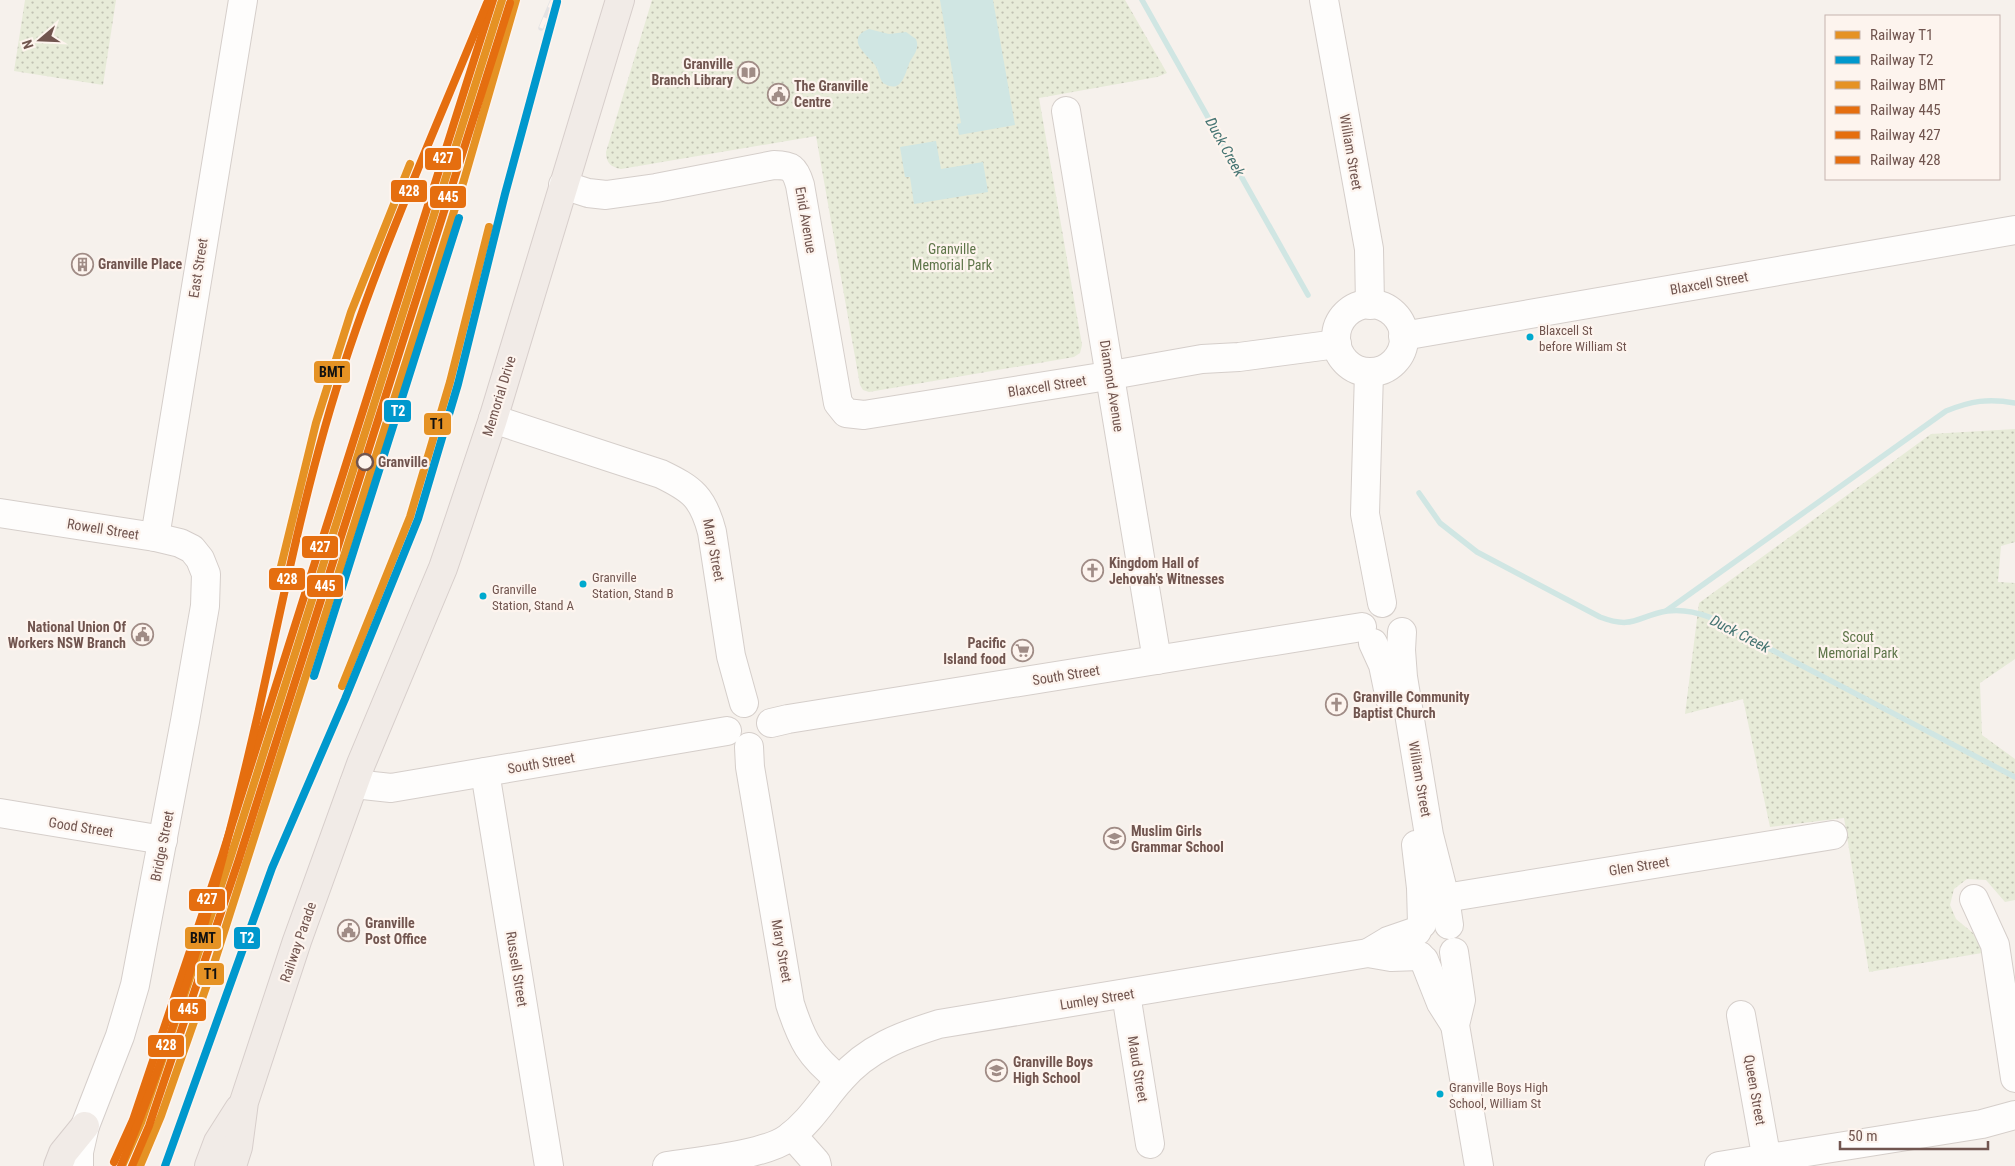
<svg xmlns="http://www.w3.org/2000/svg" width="2015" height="1166" viewBox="0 0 2015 1166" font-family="'Roboto Condensed',sans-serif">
	<defs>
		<pattern id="park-dots" width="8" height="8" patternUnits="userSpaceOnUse" patternTransform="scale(1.25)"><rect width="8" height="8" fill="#e7ebd8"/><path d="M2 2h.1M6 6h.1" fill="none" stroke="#c0c1b2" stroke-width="1.8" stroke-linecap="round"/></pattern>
	</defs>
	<rect width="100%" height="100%" fill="#f6f1ec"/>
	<g fill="url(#park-dots)">
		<path d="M25 0H116L103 85 14 71Z"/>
		<path d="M652 0H1125L1167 73 1157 77 1039 98 1082 345 1080 353 1074 357 869 392 863 390 860 385 816 136 621 169C611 167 606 163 606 152Z"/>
		<path d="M2015 429V542L2001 546 1998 582 2015 583V659L1980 683 1982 735 2015 759V900L2005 902 1986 880 1967 879 1954 889 1950 905 1956 919 1979 938 1982 953 1869 972 1844 818 1770 827 1743 699 1685 714 1699 603 1931 434Z"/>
	</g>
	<g fill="#d0e6e3">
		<path d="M940 0H993L1015 125 959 135 957 124 961 123Z"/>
		<path d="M869 29 889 34 906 32 916 39C920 50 913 55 909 64 904 77 901 94 883 83 879 78 879 71 875 65 869 56 843 39 869 29Z"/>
		<path d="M936 141 941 169 983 162 988 192 914 204 910 177H905L900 147Z"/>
	</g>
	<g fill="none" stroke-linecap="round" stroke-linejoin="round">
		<g stroke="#d0e6e3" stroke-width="5.5">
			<path d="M1142 0 1308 295"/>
			<path d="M1419 493 1440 523 1477 552 1600 617C1634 630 1637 616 1667 611 1682 609 1696 612 1709 617L2015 777"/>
			<path d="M1666 611 1946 411C1971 401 1988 398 2015 403"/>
		</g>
		<defs>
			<g id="minor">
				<path d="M1324 0 1369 249 1370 305"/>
				<path d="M1066 111 1157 660"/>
				<path d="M563 185 588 193 606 195 656 188 774 165C791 165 795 168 800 185L838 403 846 413 864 415 1095 378 1202 359 1239 357 1337 344"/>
				<circle cx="1370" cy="338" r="34"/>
				<path d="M1403 336 2015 230"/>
				<path d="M1369 372 1365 514 1382 603"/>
				<path d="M493 419 661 474C692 489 703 497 712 532L731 656 744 703"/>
				<path d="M0 513 155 537 180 543 192 549 200 559 206 574 205 606 185 721 135 985 120 1036 85 1126 79 1152V1166"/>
				<path d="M155 537 243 0"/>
				<path d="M1402 632 1401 650 1403 677 1429 835 1445 898 1449 925"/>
				<path d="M1373 643 1383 665 1390 699"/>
				<path d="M771 723 788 719 1362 627"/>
				<path d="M749 747 750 767 790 1004C802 1041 810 1056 840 1080"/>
				<path d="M485 772 549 1166"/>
				<path d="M354 784 391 788 727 731"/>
				<path d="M0 813 163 840"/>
				<path d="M1416 845 1421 888 1422 924"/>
				<path d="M1445 898 1833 835"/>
				<path d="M1974 899 1995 945 2015 1078"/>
				<path d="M1454 952 1461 1000 1455 1025 1479 1166"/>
				<path d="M1368 953 1388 941 1417 931"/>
				<path d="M1424 960 1441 1003 1455 1025"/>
				<path d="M1126 994 1150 1144"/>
				<path d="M1741 1015 1768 1166"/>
				<path d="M792 1135 816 1162 817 1166"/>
				<path d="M667 1166C698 1161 765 1155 788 1138 811 1121 823 1099 841 1079 868 1048 901 1036 939 1024L1368 953 1391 957 1420 956"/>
				<path d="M1719 1166 1982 1124 2015 1115"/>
			</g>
			<g id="major">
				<path d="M58 1166 63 1153 85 1126"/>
				<path d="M209 1166 218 1142 239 1109"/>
				<path d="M232 1166 238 1147 244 1102 297 941 361 764 443 568 460 518 493 419 620 0"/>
			</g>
		</defs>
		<use href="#minor" stroke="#d5ceca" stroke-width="30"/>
		<use href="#major" stroke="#d7cecb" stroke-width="30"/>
		<use href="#minor" stroke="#fefdfc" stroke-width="28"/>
		<use href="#major" stroke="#f1ebe7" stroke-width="28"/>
		<defs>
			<path id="rail" d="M541 28 553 0"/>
		</defs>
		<use href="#rail" stroke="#e4e3e4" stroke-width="5.5"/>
		<use href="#rail" stroke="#fdf4ee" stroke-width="4" stroke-dasharray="11" stroke-linecap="butt"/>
		<defs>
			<g id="rail-1">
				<path d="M342 686 410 517 450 382 489 227"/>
				<path d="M140 1166 161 1116 210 976 464 180 516 0"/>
			</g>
			<g id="rail-2">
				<path d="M314 676 459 218"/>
				<path d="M165 1166 272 868 345 699 418 519 458 384 505 194 557 2"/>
			</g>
			<g id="rail-3">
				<path d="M276 587 316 423 351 312 410 164"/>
				<path d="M122 1166 141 1123 230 859 502 0"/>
			</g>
			<path id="rail-4" d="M132 1166 149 1126 238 862 510 3"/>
			<path id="rail-5" d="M114 1162 133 1120 222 856 493 0"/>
			<path id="rail-6" d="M121 1166C181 1021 223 867 258 714 279 618 298 522 325 427 366 281 430 143 487 3"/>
		</defs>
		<use href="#rail-1" stroke="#fdf4ee" stroke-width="11"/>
		<use href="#rail-2" stroke="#fdf4ee" stroke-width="11"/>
		<use href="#rail-3" stroke="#fdf4ee" stroke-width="11"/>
		<use href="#rail-4" stroke="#fdf4ee" stroke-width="11"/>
		<use href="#rail-5" stroke="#fdf4ee" stroke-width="11"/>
		<use href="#rail-6" stroke="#fdf4ee" stroke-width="11"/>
		<use href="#rail-1" stroke="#e59224" stroke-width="8"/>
		<use href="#rail-2" stroke="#0098cd" stroke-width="8"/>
		<use href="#rail-3" stroke="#e59224" stroke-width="8"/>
		<use href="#rail-4" stroke="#e56e0f" stroke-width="8"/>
		<use href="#rail-5" stroke="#e56e0f" stroke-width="8"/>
		<use href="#rail-6" stroke="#e56e0f" stroke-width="8"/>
	</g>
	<defs>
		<symbol id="library-ring" viewBox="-11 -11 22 22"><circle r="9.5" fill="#fdf4ee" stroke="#a08c86" stroke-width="1.5"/><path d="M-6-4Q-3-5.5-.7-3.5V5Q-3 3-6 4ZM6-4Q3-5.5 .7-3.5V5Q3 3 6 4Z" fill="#a08c86"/></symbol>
		<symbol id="civic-ring" viewBox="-11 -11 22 22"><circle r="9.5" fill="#fdf4ee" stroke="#a08c86" stroke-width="1.5"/><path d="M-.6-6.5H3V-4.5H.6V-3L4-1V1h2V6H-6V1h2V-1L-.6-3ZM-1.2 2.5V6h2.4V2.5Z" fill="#a08c86"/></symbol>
		<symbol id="building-ring" viewBox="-11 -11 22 22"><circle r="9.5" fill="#fdf4ee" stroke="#a08c86" stroke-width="1.5"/><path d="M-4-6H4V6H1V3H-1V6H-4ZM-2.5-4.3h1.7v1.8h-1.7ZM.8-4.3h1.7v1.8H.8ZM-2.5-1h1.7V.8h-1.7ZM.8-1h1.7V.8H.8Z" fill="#a08c86"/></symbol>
		<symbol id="church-ring" viewBox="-11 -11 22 22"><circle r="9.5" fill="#fdf4ee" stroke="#a08c86" stroke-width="1.5"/><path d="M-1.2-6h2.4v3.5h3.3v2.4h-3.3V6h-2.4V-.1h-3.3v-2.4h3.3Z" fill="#a08c86"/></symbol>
		<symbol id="supermarket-ring" viewBox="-11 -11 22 22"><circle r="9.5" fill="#fdf4ee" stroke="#a08c86" stroke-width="1.5"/><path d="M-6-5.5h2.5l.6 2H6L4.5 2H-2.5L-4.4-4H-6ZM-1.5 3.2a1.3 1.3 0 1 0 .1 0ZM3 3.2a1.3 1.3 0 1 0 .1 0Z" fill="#a08c86"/></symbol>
		<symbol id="school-ring" viewBox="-11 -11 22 22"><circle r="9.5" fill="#fdf4ee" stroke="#a08c86" stroke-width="1.5"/><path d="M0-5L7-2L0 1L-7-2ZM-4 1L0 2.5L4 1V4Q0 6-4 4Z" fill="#a08c86"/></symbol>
	</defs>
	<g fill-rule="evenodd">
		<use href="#library-ring" x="736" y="60" width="25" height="25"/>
		<use href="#civic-ring" x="766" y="82" width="25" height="25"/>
		<use href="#building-ring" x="70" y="252" width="25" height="25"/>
		<use href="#church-ring" x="1080" y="558" width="25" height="25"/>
		<use href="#civic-ring" x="130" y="622" width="25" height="25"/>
		<use href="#supermarket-ring" x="1010" y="638" width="25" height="25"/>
		<use href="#church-ring" x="1324" y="692" width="25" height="25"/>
		<use href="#school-ring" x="1102" y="826" width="25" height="25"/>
		<use href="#civic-ring" x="336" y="918" width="25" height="25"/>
		<use href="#school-ring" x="984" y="1058" width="25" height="25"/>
	</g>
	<g fill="#00a9ce" stroke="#fdf4ee" stroke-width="2">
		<circle cx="1530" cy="337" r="4.5"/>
		<circle cx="583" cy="584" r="4.5"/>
		<circle cx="483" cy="596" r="4.5"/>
		<circle cx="1440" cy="1094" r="4.5"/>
	</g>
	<circle fill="#fdf4ee" stroke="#71554f" stroke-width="2.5" cx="365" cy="462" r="8"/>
	<g text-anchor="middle" stroke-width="4.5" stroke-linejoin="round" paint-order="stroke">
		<g font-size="13" fill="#71554f" stroke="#fdf4ee" text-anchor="start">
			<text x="1539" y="335">Blaxcell St<tspan x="1539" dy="16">before William St</tspan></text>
			<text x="592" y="582">Granville<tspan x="592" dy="16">Station, Stand B</tspan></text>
			<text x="492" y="594">Granville<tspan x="492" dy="16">Station, Stand A</tspan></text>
			<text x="1449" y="1092">Granville Boys High<tspan x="1449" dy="16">School, William St</tspan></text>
		</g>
		<g font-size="14" font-weight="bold" fill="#71554f" stroke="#fdf4ee" text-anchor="start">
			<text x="733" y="69" text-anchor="end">Granville<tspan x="733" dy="16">Branch Library</tspan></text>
			<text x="794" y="91">The Granville<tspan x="794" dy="16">Centre</tspan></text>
			<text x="98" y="269">Granville Place</text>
			<text x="1109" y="568">Kingdom Hall of<tspan x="1109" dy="16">Jehovah's Witnesses</tspan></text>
			<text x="126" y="632" text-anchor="end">National Union Of<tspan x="126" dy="16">Workers NSW Branch</tspan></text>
			<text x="1006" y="648" text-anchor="end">Pacific<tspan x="1006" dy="16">Island food</tspan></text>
			<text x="1353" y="702">Granville Community<tspan x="1353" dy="16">Baptist Church</tspan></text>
			<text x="1131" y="836">Muslim Girls<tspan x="1131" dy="16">Grammar School</tspan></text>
			<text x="365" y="928">Granville<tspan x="365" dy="16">Post Office</tspan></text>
			<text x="1013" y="1067">Granville Boys<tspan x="1013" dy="16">High School</tspan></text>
		</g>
		<g font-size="14" fill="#71554f" stroke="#fdf4ee">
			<text transform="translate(1351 152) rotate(80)" y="5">William Street</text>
			<text transform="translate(806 220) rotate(80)" y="5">Enid Avenue</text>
			<text transform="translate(198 268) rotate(-81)" y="5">East Street</text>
			<text transform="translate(1709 283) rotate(-10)" y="5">Blaxcell Street</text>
			<text transform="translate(1047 386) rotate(-9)" y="5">Blaxcell Street</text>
			<text transform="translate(1112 386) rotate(81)" y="5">Diamond Avenue</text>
			<text transform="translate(499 396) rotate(-73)" y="5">Memorial Drive</text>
			<text transform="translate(103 529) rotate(9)" y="5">Rowell Street</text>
			<text transform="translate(714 550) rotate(79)" y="5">Mary Street</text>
			<text transform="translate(1066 675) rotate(-9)" y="5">South Street</text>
			<text transform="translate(541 763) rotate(-10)" y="5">South Street</text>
			<text transform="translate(1420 779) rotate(80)" y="5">William Street</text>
			<text transform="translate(81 827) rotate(9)" y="5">Good Street</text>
			<text transform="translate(162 846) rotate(-79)" y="5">Bridge Street</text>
			<text transform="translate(1639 866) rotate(-9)" y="5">Glen Street</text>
			<text transform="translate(298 942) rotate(-71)" y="5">Railway Parade</text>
			<text transform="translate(782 951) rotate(80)" y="5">Mary Street</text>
			<text transform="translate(517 969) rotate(81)" y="5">Russell Street</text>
			<text transform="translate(1097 999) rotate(-9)" y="5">Lumley Street</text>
			<text transform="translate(1138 1069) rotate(81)" y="5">Maud Street</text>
			<text transform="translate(1755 1090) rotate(80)" y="5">Queen Street</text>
		</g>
		<g font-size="14" fill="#5e7549" stroke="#fdf4ee">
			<text x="952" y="254">Granville<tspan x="952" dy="16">Memorial Park</tspan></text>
			<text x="1858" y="642">Scout<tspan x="1858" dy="16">Memorial Park</tspan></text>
		</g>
		<g font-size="14" font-weight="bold" fill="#71554f" stroke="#fdf4ee" text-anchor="start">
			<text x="378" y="467">Granville</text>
		</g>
		<g font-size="15" font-style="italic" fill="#457472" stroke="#fdf4ee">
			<text transform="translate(1225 147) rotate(61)" y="5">Duck Creek</text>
			<text transform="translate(1740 634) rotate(27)" y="5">Duck Creek</text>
		</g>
	</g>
	<g stroke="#fdf4ee" stroke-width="2">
		<rect x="424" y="147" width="38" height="24" rx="5" fill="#e56e0f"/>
		<rect x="390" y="179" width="38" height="24" rx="5" fill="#e56e0f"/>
		<rect x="429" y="185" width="38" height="24" rx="5" fill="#e56e0f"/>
		<rect x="313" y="360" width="38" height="24" rx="5" fill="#e59224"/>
		<rect x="383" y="399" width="29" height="24" rx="5" fill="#0098cd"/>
		<rect x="423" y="412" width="29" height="24" rx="5" fill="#e59224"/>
		<rect x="301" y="535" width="38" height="24" rx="5" fill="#e56e0f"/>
		<rect x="268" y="567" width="38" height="24" rx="5" fill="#e56e0f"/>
		<rect x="306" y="574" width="38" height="24" rx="5" fill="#e56e0f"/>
		<rect x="188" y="888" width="38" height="24" rx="5" fill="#e56e0f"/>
		<rect x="233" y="926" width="28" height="24" rx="5" fill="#0098cd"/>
		<rect x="184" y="926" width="38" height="24" rx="5" fill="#e59224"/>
		<rect x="196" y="962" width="29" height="24" rx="5" fill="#e59224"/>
		<rect x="169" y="998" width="38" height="24" rx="5" fill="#e56e0f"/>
		<rect x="147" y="1034" width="38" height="24" rx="5" fill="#e56e0f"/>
	</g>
	<g font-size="14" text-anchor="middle" font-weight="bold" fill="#fff">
		<text x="443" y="163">427</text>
		<text x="409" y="196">428</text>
		<text x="448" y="202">445</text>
		<text x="398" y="416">T2</text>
		<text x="320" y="552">427</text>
		<text x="287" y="584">428</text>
		<text x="325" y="591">445</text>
		<text x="207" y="904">427</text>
		<text x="247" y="943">T2</text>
		<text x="188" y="1014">445</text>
		<text x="166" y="1050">428</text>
	</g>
	<g font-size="14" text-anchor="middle" font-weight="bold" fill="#111">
		<text x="332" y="377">BMT</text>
		<text x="437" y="429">T1</text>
		<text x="203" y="943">BMT</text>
		<text x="211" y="979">T1</text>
	</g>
	<rect x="1825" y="15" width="175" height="165" fill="#fdf4ee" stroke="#c5b4ae"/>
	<rect x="1835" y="31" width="25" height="8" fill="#e59224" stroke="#c5b4ae"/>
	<text x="1870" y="40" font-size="15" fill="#71554f">Railway T1</text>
	<rect x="1835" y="56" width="25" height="8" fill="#0098cd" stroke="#c5b4ae"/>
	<text x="1870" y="65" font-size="15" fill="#71554f">Railway T2</text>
	<rect x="1835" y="81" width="25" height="8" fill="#e59224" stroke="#c5b4ae"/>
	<text x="1870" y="90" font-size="15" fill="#71554f">Railway BMT</text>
	<rect x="1835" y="106" width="25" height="8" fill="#e56e0f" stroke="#c5b4ae"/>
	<text x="1870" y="115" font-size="15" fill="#71554f">Railway 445</text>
	<rect x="1835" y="131" width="25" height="8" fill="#e56e0f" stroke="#c5b4ae"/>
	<text x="1870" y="140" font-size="15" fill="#71554f">Railway 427</text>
	<rect x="1835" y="156" width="25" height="8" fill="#e56e0f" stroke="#c5b4ae"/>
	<text x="1870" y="165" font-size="15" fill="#71554f">Railway 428</text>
	<g transform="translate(40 40) rotate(251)" stroke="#fdf4ee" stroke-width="4" paint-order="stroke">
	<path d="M0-4L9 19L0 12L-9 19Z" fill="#71554f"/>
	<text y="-8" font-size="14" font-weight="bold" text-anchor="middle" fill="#71554f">N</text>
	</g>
	<path d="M1840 1141v8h148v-8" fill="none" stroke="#71554f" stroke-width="2.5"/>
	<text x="1848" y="1141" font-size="15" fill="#71554f" stroke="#fdf4ee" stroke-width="4" paint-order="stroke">50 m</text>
</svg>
